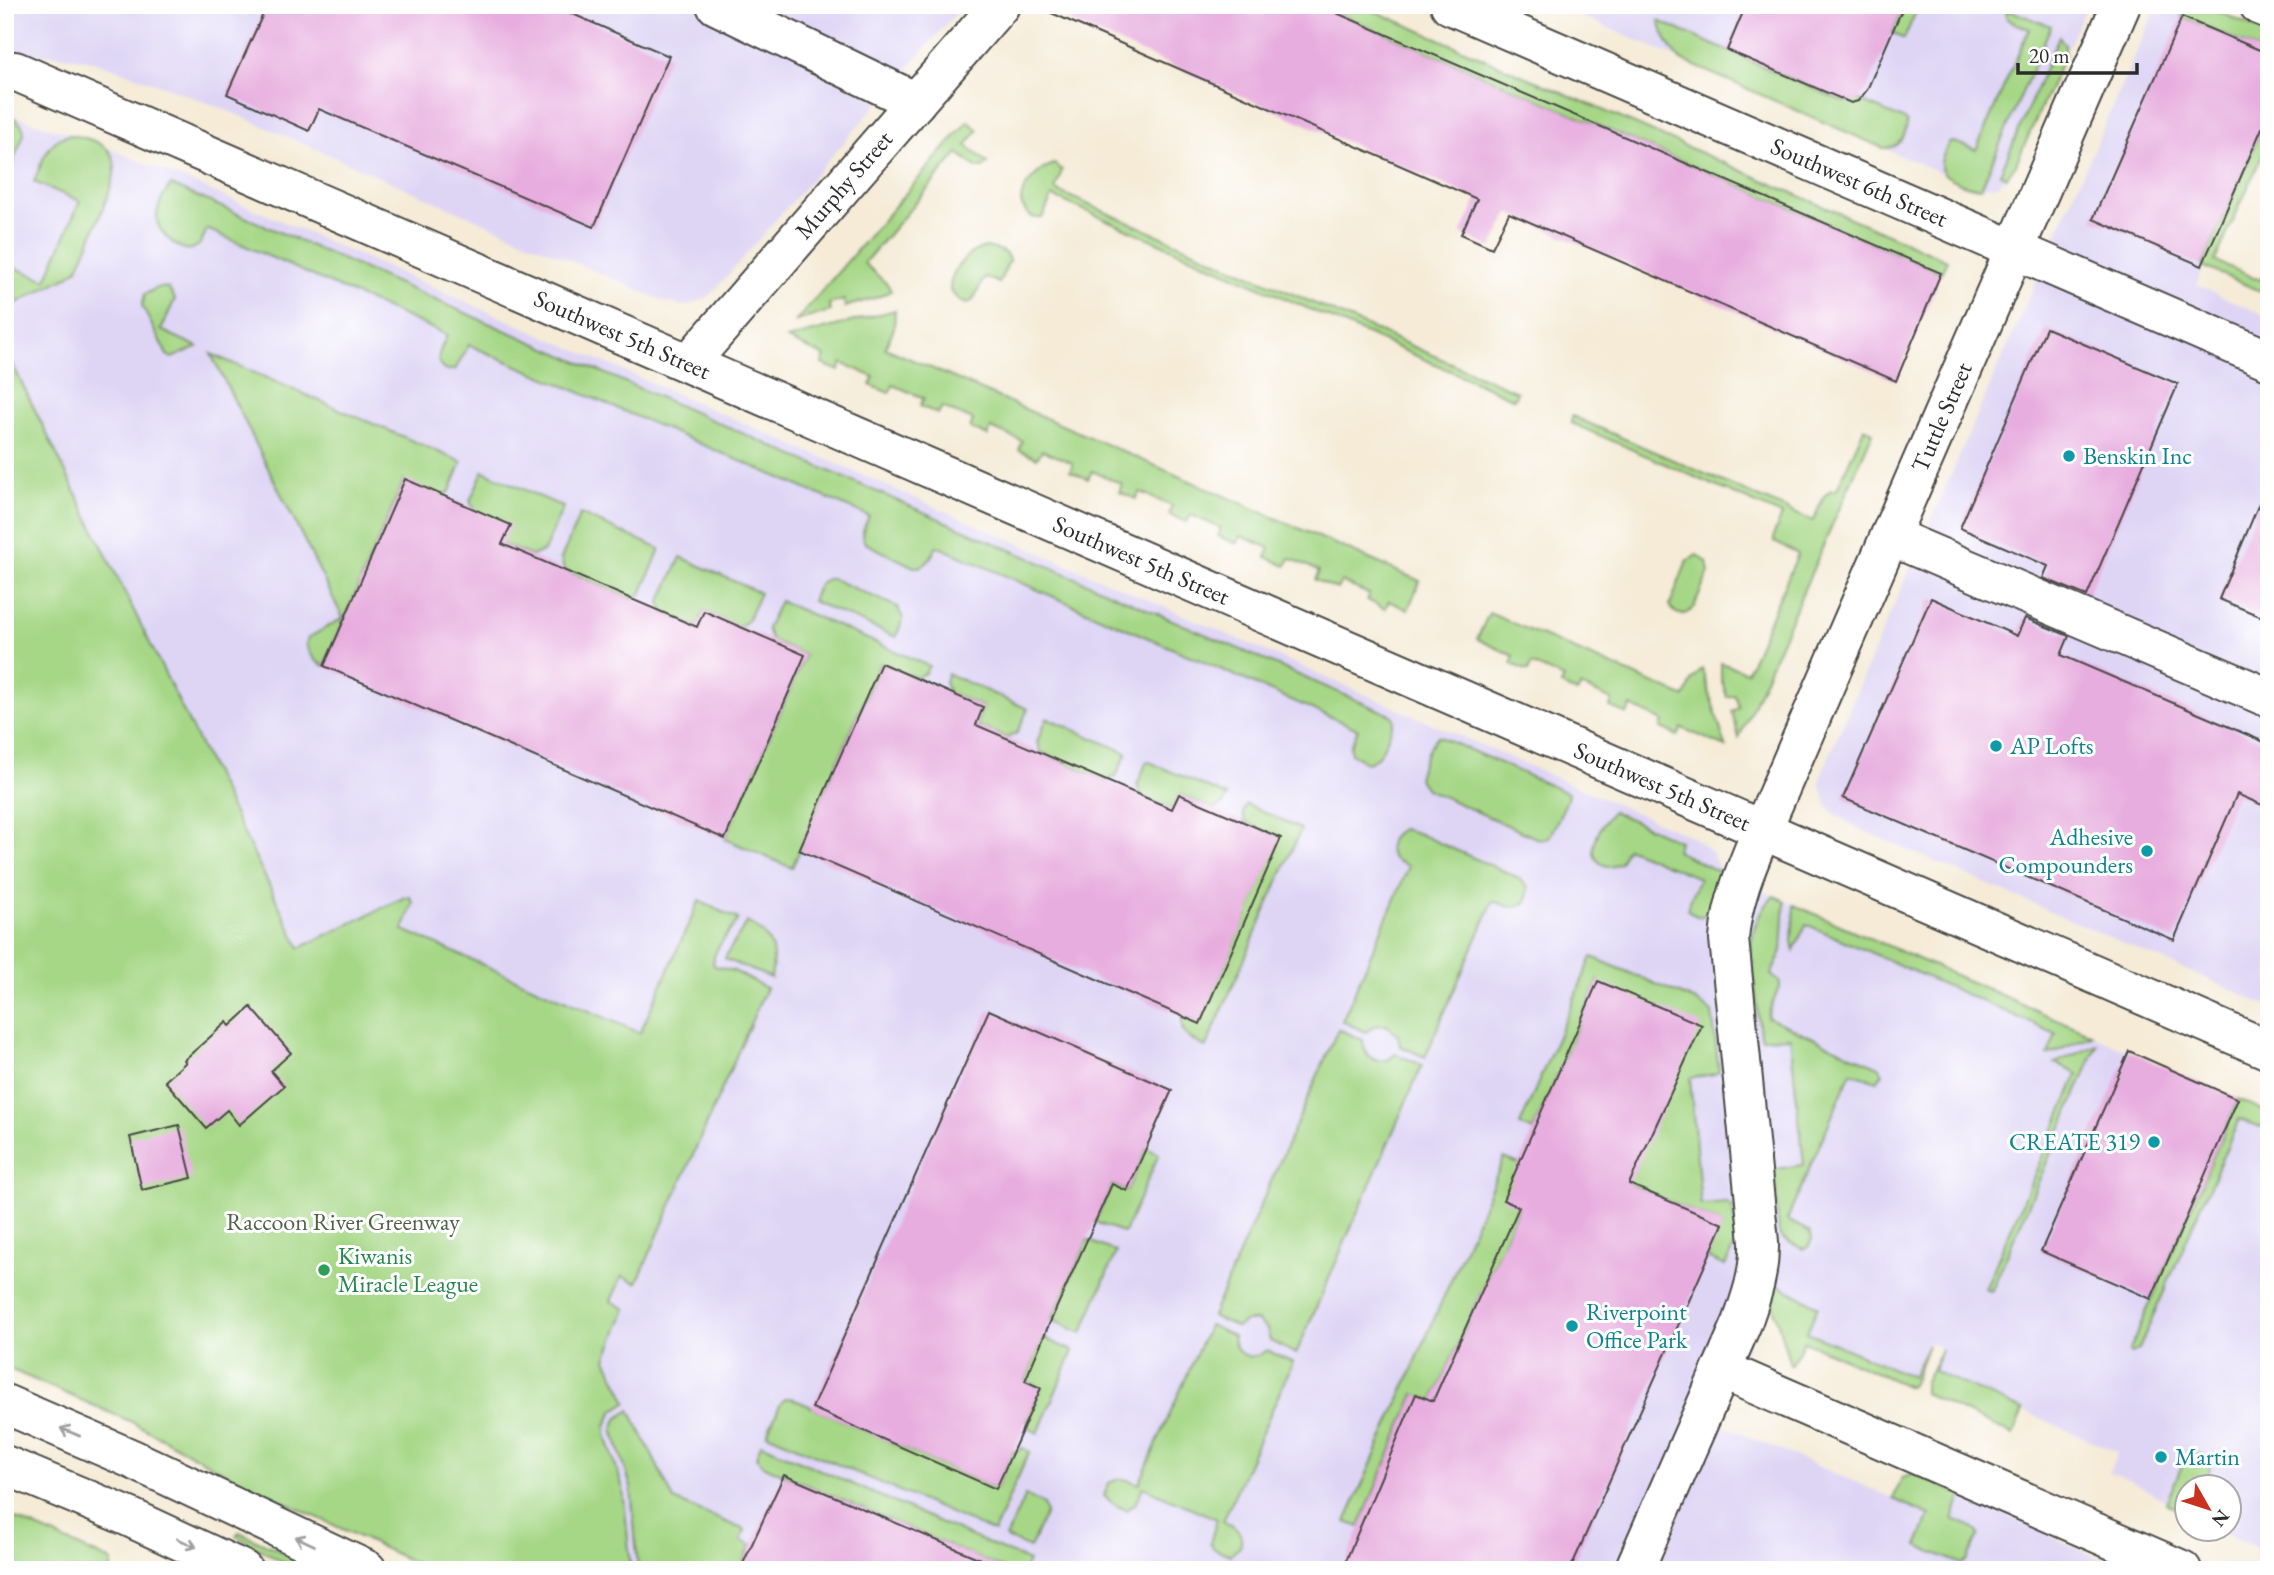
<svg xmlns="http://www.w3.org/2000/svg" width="2274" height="1575" viewBox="0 0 2274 1575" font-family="'EB Garamond',serif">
	<rect width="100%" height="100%" fill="#fff"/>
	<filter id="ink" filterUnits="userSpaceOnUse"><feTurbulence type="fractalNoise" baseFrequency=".0143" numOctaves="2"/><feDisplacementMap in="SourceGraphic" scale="14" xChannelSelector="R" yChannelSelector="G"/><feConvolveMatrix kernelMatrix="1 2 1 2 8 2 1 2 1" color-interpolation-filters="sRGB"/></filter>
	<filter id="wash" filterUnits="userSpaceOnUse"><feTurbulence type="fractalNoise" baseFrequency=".00686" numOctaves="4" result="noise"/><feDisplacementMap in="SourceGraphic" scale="28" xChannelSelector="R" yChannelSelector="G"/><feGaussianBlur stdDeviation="1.57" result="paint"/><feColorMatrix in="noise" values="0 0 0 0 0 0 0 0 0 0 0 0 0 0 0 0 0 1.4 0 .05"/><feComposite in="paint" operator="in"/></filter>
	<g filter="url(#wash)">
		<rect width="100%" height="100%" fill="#f5ebd7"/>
		<g fill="#ded5f5">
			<path d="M5 5H963L714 291 704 299 686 306 668 303 224 109 147 80 93 61 56 55 5 53Z"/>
			<path d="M1556 5H2087L2016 164 2007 177 1997 185 1981 188 1973 187Z"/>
			<path d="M2157 5H2204L2269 34V119L2196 285 2269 317V1006L1855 827 1834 813 1827 805 1820 784 1822 773 1878 641Z"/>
			<path d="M10 115 81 137 200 186 1694 838 1712 853 1721 872 2269 1113V1516L2259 1550 2219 1530H2228V1488H2186V1513L2132 1481 2109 1473 2117 1452 1933 1371 1941 1353 1939 1347 1930 1343 1926 1346 1912 1377 1807 1332 1769 1293 1717 1423 1892 1498 1902 1478 1906 1475 1962 1495 2124 1570H631L623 1489 606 1435V1425L614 1410 627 1402 606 1359 625 1309 611 1301 622 1276 638 1282 766 988 734 971 714 966 640 1033 403 930 413 903 410 897H405L300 949 5 349V309L46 287V280L5 263V182L24 134Z"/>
		</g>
		<g fill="#a6d786" stroke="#688158" stroke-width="2">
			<path d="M1318 5H1361L1947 260 1941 273Z"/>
			<path d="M1904 5H1919L1904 39 1892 33Z"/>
			<path d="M2187 5H2204L2269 34V54L2182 17Z"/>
			<path d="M2011 11 2051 26 1981 188C1970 187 1939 179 1941 164 1941 158 1946 149 1949 143L1954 142 1976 150 2029 29 2008 20 2006 16V12Z"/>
			<path d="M1659 21 1844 102 1859 100 1905 120 1907 122C1906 137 1898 149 1883 148L1681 60C1668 48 1664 37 1659 21Z"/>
			<path d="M2059 36 2065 45V54L2016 164 2007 177 2000 174Z"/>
			<path d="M5 99C7 104 8 112 12 116 18 123 24 123 24 134L5 182Z"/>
			<path d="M2269 112V140L2215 261 2260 280 2262 277 2269 280V295L2202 266Z"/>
			<path d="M968 121 978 130 966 145 988 163 983 168H977L958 153 864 263 888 285 891 291 878 297 845 307 844 300 829 304 831 311 796 321Z"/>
			<path d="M70 135C133 144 116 175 99 218 92 235 86 254 77 269L67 277 5 309V264L46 280 80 201 34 182C42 163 47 138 70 135Z"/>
			<path d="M1054 164 1062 170 1055 190 1517 392 1514 399 1052 196 1043 217C1032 221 1025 212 1021 203 1020 187 1039 169 1054 164Z"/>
			<path d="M171 185 1393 716 1394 721C1388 735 1382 761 1366 763L1351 753 1350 747 1358 729 937 546C931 556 928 568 914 567L865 543C859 533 866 525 869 516L469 345 455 370H444C432 359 443 347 447 335L207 229C204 235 202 244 196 247 183 257 158 233 157 220 156 208 164 194 171 185Z"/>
			<path d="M986 247C995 249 1008 250 1009 261L999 283 985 277 973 300 967 304 961 302 950 291C949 271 967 251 986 247Z"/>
			<path d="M159 287 168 288 175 299 161 330 198 347 172 358 167 355 142 306 145 294Z"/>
			<path d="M895 310 894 328 885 348 1420 581 1408 610 1389 601 1385 609 1367 600 1369 594 1341 582 1337 589 1315 580 1319 571 1290 558 1286 566 1266 557 1270 548 1241 536 1237 544 1218 536 1221 528 1191 515 1187 522 1169 515 1172 506 1140 492 1136 499 1119 492 1122 484 1092 471 1088 479 1070 471 1073 463 1042 450 1037 458 1019 450 1022 441 991 428 988 436 970 428 973 420 942 407 938 414 920 406 924 398 893 385 889 393 870 385 874 377 842 363 839 371 822 364 825 356 787 339Z"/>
			<path d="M5 349 300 948 405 897H410L413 903 403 930 640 1033 699 901 738 919C731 933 710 950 714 966L734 971 766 988 637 1283 622 1276 611 1301 626 1309 606 1359 627 1402 614 1410 606 1425V1435L623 1489 631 1570H430L246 1484 134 1423 5 1367Z"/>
			<path d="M211 354 462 462 450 491 442 496 404 480 324 666C314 661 310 654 306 644L308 638 343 618Z"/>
			<path d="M1572 416 1813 521 1824 496 1831 490 1836 491 1864 428 1873 432 1739 738 1732 711 1739 708 1735 695 1727 697 1721 678V663L1747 672 1798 554 1774 542V534L1782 515 1571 423Z"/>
			<path d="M483 471 563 507 544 551 532 556 502 544 474 509 470 501Z"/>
			<path d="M580 514 660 549 641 594 631 599 564 570 561 559Z"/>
			<path d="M1697 555 1707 562 1709 572 1694 607C1687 617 1675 617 1670 605L1687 561Z"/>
			<path d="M681 557 760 593 747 621 739 627 704 611 697 627 665 614 660 602Z"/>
			<path d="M827 579H833L897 607 903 618 896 637 812 601 819 584Z"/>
			<path d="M780 601 929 666 925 673 916 678 880 663 792 868 725 839 805 655 771 640 767 628Z"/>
			<path d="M1489 613 1685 697 1692 681 1702 669 1726 747 1682 728 1678 736 1661 728 1663 721 1631 706 1627 714 1610 707 1612 700 1581 686 1577 693 1561 685 1564 678 1532 664 1528 671 1511 664 1514 656 1477 639Z"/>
			<path d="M948 674 1028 709 1017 733 1007 738 976 725 983 707 948 692 945 681Z"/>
			<path d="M1047 718 1127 753 1116 776 1107 781 1041 752 1037 742Z"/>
			<path d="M1438 736 1568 793 1567 800 1550 836 1543 839 1536 838 1426 789 1418 778C1421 764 1428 746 1438 736Z"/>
			<path d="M1147 761 1227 796 1223 804 1213 809 1180 794 1172 809 1141 796 1137 785Z"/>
			<path d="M1246 804 1301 829 1206 1047C1191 1040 1178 1035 1183 1017L1200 1023 1280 838 1245 822 1243 813Z"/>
			<path d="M1612 811 1679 841 1676 851 1720 872C1721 888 1710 934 1687 909L1699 878 1627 848 1620 863 1611 867C1579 861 1599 828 1612 811Z"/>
			<path d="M1402 829 1417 833 1517 877 1528 887 1527 900C1516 913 1506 905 1493 901L1425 1057 1400 1046 1398 1035 1387 1025 1374 1026 1366 1032 1342 1021 1409 866C1404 864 1397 862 1393 858 1384 847 1391 834 1402 829Z"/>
			<path d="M1774 896 1785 901 1782 951 1771 975 1779 981 1780 985 1767 1017 1879 1067 1883 1073 1877 1081 1851 1072 1787 1220 1810 1232 1812 1239 1808 1247 1803 1249 1783 1239 1779 1234 1774 1171 1776 1169 1804 1165 1790 1037 1762 1038 1760 1036 1751 947C1752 926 1760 911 1774 896Z"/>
			<path d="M1794 905 2093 1035 2048 1055 2056 1034 1806 924 1794 950 1792 942Z"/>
			<path d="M747 922C773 937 776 950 771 978L725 959C726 953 742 932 747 922Z"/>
			<path d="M1592 957 1696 1001 1712 1012 1719 1071 1715 1074 1690 1078 1701 1205 1727 1203 1733 1208 1737 1240 1725 1266 1707 1258 1722 1224 1629 1184 1598 981 1533 1131 1520 1125Z"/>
			<path d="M1338 1029 1363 1040C1363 1056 1373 1063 1388 1060L1396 1054 1422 1065 1296 1354 1270 1341 1267 1329 1257 1321H1246L1237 1327 1212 1316Z"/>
			<path d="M2097 1045 1991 1292 1985 1289 2078 1074 2055 1063Z"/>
			<path d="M2238 1099 2269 1113V1130L2239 1119 2139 1349 2132 1353 2129 1352Z"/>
			<path d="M1146 1148 1159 1154 1124 1233 1095 1222 1112 1184 1127 1191Z"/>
			<path d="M1504 1158 1519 1164V1207L1433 1401 1415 1394 1359 1527 1346 1522Z"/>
			<path d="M1087 1240 1116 1252 1082 1333 1052 1320Z"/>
			<path d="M1778 1285 1818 1306 1807 1332 1912 1377 1928 1345 1915 1379 1909 1387 1804 1341 1792 1364H1790L1769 1293 1774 1286Z"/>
			<path d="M1209 1325 1233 1336C1233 1355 1252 1364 1266 1350L1293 1362 1223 1521C1235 1528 1245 1531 1240 1547L1230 1555 1213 1548 1210 1543 1217 1519 1143 1487 1135 1504 1127 1510 1115 1505 1104 1496 1109 1483C1122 1476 1127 1480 1139 1484Z"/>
			<path d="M1043 1338 1073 1351 1038 1433 1031 1429 1027 1420 1041 1388 1025 1381Z"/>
			<path d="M1941 1350 1933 1371 2023 1410 2013 1435 1924 1393V1383Z"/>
			<path d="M791 1398 996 1489 1012 1453 1023 1448 1029 1452 994 1532 767 1434 781 1403 785 1399Z"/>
			<path d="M630 1410 674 1500 745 1530 741 1541 751 1545 740 1570H638L631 1487 613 1429 617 1419Z"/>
			<path d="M761 1444 1028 1561 1024 1570H1006L784 1475 763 1465 756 1457Z"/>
			<path d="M2189 1449 2211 1459 2209 1472 2202 1487 2186 1488 2185 1512 2166 1503Z"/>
			<path d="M1914 1474 1962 1495 1953 1519 1972 1527 1979 1534 1967 1560 1962 1564 1917 1546 1930 1515 1893 1499 1902 1478Z"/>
			<path d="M1025 1495 1043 1504 1046 1513 1030 1548 1006 1538Z"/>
			<path d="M5 1514 112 1561 111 1570H5Z"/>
			<path d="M239 1532 321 1570H297L236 1536Z"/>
		</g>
		<g id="blocks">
			<g fill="#e7addf">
				<path d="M267 5H552L669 56 594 227 319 109 309 131 227 94Z"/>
				<path d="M1033 5H1318L1941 273 1896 381 1509 213 1492 248 1461 234 1477 199Z"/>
				<path d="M1746 5H1904L1867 90 1858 101 1851 103 1727 50Z"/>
				<path d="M2182 17 2269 54V112L2202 266 2093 219Z"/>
				<path d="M2046 328 2178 384 2087 596 2043 578 2048 566 1960 528Z"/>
				<path d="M405 479 511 525 502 544 697 627 704 611 805 655 725 839 324 666Z"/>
				<path d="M2268 482H2269V620L2219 599Z"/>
				<path d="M1931 598 2017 636 2025 618 2069 636 2061 655 2269 744V808L2237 794 2174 940 1843 798Z"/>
				<path d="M881 663 983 707 976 725 1172 809 1179 794 1281 838 1200 1024 799 850Z"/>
				<path d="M1598 981 1702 1025 1629 1184 1723 1224 1570 1570H1342L1416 1394 1433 1401 1519 1207 1503 1200Z"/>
				<path d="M251 1007 291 1053 271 1071 284 1086 239 1125 227 1110 206 1128 165 1081 186 1062 184 1060 227 1022 230 1026Z"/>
				<path d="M989 1010 1172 1090 1127 1191 1112 1184 1047 1329 1025 1381 1041 1388 996 1489 812 1408Z"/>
				<path d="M2129 1051 2238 1099 2151 1299 2041 1251Z"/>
				<path d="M179 1125 192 1178 142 1190 130 1137Z"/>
				<path d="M784 1475 1006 1570H740Z"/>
			</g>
		</g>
	</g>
	<g filter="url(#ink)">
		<use href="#blocks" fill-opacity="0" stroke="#494845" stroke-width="2"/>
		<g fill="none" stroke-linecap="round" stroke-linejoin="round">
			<defs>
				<g id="minor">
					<path d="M716 5 916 102"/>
					<path id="s1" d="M1450 5 2269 360"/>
					<path d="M2259 5 2269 9"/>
					<path id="s2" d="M15 71 2269 1050"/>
					<path id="s3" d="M689 363 1000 5"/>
					<path d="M1890 536 2269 698"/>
					<path d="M1722 1370 2182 1570"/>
					<path id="s4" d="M1634 1570 1742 1323C1752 1295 1760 1272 1759 1242L1729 939C1732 900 1747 866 1762 830L2121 5"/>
				</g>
				<g id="major">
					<path d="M5 1404 132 1459 367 1570"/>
					<path d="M5 1465 129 1517 243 1570"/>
				</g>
			</defs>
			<use href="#minor" stroke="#494845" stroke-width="42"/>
			<use href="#major" stroke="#494845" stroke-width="42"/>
			<use href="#minor" stroke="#fff" stroke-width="38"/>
			<use href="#major" stroke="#fff" stroke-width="38"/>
		</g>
		<defs><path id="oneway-shaft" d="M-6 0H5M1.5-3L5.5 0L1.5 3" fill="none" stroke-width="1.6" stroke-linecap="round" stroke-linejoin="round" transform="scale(1.75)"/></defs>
		<g stroke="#a0a0a0">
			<use href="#oneway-shaft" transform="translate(70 1432) rotate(-157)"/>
			<use href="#oneway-shaft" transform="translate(305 1541) rotate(-155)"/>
			<use href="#oneway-shaft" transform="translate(187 1543) rotate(24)"/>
		</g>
	</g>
	<g fill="#0f9aa8" stroke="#fff" stroke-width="2.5">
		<circle cx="2069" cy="456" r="7"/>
		<circle cx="1996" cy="746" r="7"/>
		<circle cx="2147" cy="851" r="7"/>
		<circle cx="2154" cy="1142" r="7"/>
		<circle cx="1572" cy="1326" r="7"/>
		<circle cx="2161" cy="1457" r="7"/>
	</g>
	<circle fill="#2e9e5b" stroke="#fff" stroke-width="2.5" cx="324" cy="1270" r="7"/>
	<g text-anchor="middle" stroke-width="6" stroke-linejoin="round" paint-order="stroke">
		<g font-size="24" fill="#2b2b2b" stroke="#fff">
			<text dy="8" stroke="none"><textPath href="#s1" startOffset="446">Southwest 6th Street</textPath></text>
			<text dy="8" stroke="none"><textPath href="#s3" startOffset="236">Murphy Street</textPath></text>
			<text dy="8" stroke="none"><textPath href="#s2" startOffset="662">Southwest 5th Street</textPath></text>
			<text dy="8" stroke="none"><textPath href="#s4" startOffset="1222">Tuttle Street</textPath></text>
			<text dy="8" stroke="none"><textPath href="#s2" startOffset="1228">Southwest 5th Street</textPath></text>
			<text dy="8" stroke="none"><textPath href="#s2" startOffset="1796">Southwest 5th Street</textPath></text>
		</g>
		<g font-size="24" fill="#0d838f" stroke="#fff" text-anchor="start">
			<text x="2083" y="464">Benskin Inc</text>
			<text x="2010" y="754">AP Lofts</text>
			<text x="2133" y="845" text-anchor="end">Adhesive<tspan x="2133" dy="28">Compounders</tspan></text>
			<text x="2140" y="1150" text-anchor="end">CREATE 319</text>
			<text x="1586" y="1320">Riverpoint<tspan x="1586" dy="28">Office Park</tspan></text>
			<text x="2175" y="1465">Martin</text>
		</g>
		<g font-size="24" fill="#505f46" stroke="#fff">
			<text x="343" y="1230">Raccoon River Greenway</text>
		</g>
		<g font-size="24" fill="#27864d" stroke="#fff" text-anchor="start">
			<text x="338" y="1264">Kiwanis<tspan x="338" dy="28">Miracle League</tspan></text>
		</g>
	</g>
	<rect width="2274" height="1575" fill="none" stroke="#fff" stroke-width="28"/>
	<g transform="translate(2208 1508) rotate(129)"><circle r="33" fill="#ffffff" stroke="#aaaaaa" stroke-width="2"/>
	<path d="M0-5L12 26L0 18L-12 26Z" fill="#c8321e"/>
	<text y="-10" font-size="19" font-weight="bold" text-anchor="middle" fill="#2b2b2b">N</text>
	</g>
	<path d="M2018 63v10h119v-10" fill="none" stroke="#2b2b2b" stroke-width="3.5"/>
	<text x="2029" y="63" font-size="21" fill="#2b2b2b" stroke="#ffffff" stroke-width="5" paint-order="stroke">20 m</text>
</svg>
